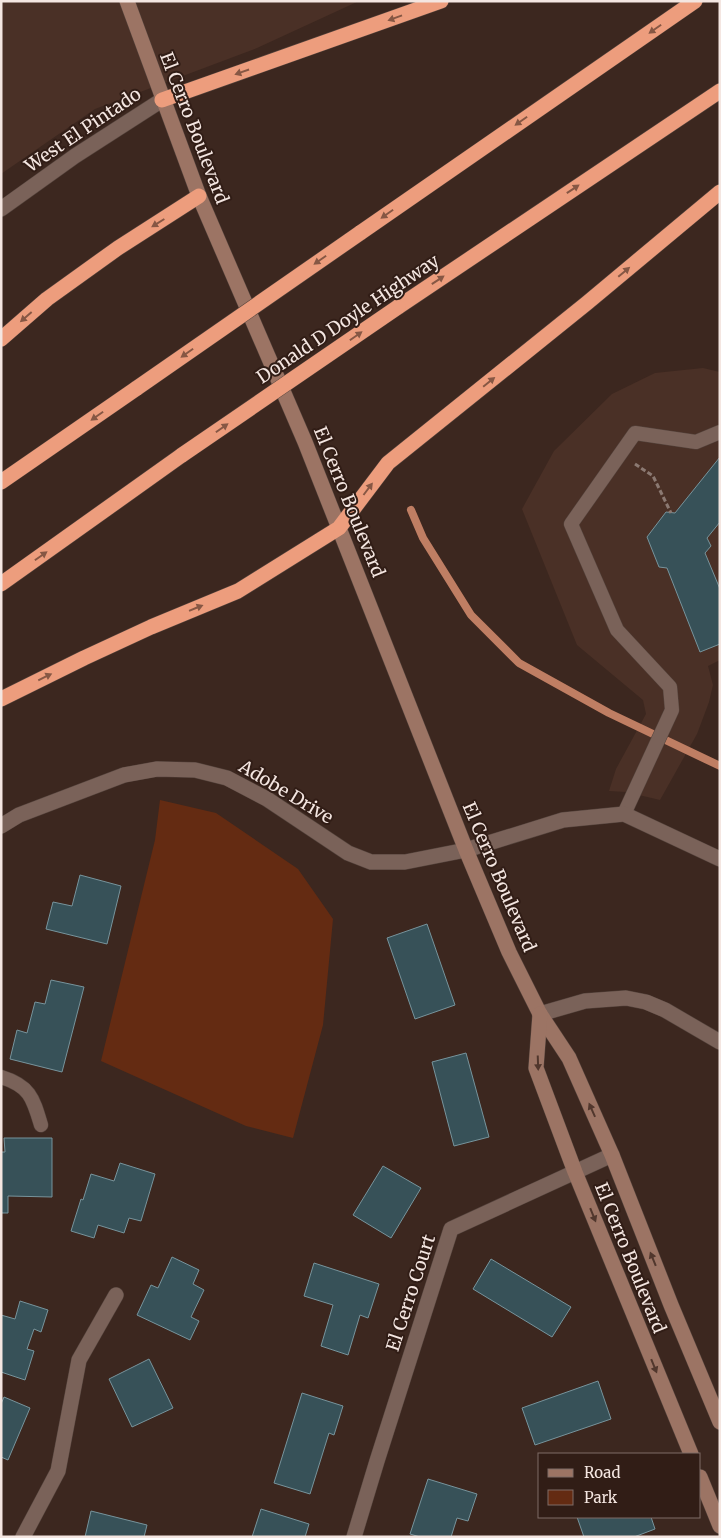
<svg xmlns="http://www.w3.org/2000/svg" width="721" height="1538" viewBox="0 0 721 1538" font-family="Merriweather,serif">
	<rect width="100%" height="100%" fill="#3c271f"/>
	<g fill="#4a3026">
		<path d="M1 1H359L257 48 95 109 1 174Z"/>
		<path d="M703 368 720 372V660L708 666 713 685 709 702 697 734 660 800 626 792 609 791 616 769 646 714 643 700 577 645 522 509 554 451 612 394 655 373Z"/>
	</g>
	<path fill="#642b12" d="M160 800 216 813 298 869 333 919 323 1025 293 1138 246 1126 101 1061 155 840Z"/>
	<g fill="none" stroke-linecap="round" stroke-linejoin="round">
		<path stroke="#bf7e63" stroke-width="8" d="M411 510 423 538 471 615 519 663 609 713 720 766"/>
	</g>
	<g fill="#375158" stroke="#77949c">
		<path d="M720 457V522L707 538 711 546 705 553 720 589V644L700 652 667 568 659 567 647 537 666 512 675 513Z"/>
		<path d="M80 875 121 886 107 944 46 929 53 902 72 906Z"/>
		<path d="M427 924 455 1005 415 1019 387 938Z"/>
		<path d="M51 980 84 987 62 1072 10 1059 17 1030 27 1033 35 1002 45 1004Z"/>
		<path d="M466 1053 489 1137 454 1146 432 1062Z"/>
		<path d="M4 1138H52V1197L8 1196V1213H1V1152H5Z"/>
		<path d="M120 1163 155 1174 141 1221 129 1218 124 1233 98 1225 94 1238 71 1231 81 1199 83 1200 91 1174 114 1181Z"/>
		<path d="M383 1166 421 1188 391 1238 353 1215Z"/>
		<path d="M172 1257 199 1270 193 1284 204 1290 191 1317 199 1321 190 1340 137 1315 151 1285 158 1288Z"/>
		<path d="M491 1259 571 1307 552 1337 473 1289Z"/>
		<path d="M314 1263 379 1284 368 1318 360 1315 348 1355 321 1346 333 1305 304 1296Z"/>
		<path d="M20 1301 48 1310 41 1332 34 1329 27 1349 34 1351 25 1380 1 1372V1315L15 1319Z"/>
		<path d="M149 1359 173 1408 132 1427 109 1379Z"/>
		<path d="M598 1381 611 1419 535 1445 522 1408Z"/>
		<path d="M302 1393 343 1406 334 1435 329 1433 310 1494 274 1483Z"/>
		<path d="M4 1397 30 1408 8 1460 1 1457V1404Z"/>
		<path d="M428 1479 477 1494 468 1521 457 1518 451 1537H420L410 1534Z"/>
		<path d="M261 1509 309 1524 305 1537H252Z"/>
		<path d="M91 1511 147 1525 144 1537H85Z"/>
		<path d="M577 1517H651L655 1529 634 1537H584Z"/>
	</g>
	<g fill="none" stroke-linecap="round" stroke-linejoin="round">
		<defs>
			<g id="lane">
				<path d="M624 814 672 710 670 687 617 630 571 524 635 433 696 442 720 432"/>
				<path d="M1 1077C30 1086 33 1098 41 1125"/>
			</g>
			<g id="street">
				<path d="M1 209 75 156 162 100"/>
				<path d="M1 826 19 815 124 775 157 769 195 770 227 778 267 799 348 853 371 862H405L466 850 563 820 624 814 720 859"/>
				<path d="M540 1014 585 1001 626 998 646 1002 665 1010 720 1042"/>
				<path d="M23 1537 58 1471 79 1360 116 1295"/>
				<path d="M354 1537 377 1461 451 1229 612 1155"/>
			</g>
			<g id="secondary">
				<path d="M127 1 199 196 305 442 466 850 509 952 540 1014 569 1058 612 1155 671 1305 720 1422"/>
				<path d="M540 1014 536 1068 575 1172 691 1454"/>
				<path d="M700 1477 720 1526"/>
			</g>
			<g id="highway">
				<path d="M162 100 441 1"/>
				<path d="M360 233 695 1"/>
				<path d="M398 307 720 91"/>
				<path d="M1 339 47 299 118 248 199 196"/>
				<path d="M1 482 137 388"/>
				<path d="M1 584 182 455"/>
				<path d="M1 699 84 658 151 627 238 591 339 528 388 463 587 303 720 192"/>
			</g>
		</defs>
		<use href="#lane" stroke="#54433c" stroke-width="15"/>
		<use href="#street" stroke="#54433c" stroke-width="16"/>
		<use href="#secondary" stroke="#54433c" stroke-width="16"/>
		<use href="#highway" stroke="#54433c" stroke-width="16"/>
		<path stroke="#8b7972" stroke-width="3" stroke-dasharray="5 2.5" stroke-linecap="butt" d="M635 464 653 476 671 513"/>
		<use href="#lane" stroke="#7a6259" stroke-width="14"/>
		<use href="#street" stroke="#7a6259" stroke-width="15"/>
		<use href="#secondary" stroke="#9c7464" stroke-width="15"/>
		<use href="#highway" stroke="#ed9d7d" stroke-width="15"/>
		<defs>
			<g id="highway-bridge">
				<path d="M137 388 360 233"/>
				<path d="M182 455 398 307"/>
			</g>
		</defs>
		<use href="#highway-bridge" stroke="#54433c" stroke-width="16" stroke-linecap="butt"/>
		<use href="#highway-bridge" stroke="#ed9d7d" stroke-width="15"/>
	</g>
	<defs><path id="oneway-solid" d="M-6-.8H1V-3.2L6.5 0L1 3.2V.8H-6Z" transform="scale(1.25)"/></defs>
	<g fill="#865744">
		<use href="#oneway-solid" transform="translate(395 18) rotate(160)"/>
		<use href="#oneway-solid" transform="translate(655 29) rotate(145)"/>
		<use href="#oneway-solid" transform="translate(242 72) rotate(161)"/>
		<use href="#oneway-solid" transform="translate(521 121) rotate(145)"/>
		<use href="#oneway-solid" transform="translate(573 189) rotate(-34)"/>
		<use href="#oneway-solid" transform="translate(387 214) rotate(145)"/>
		<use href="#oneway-solid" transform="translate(158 223) rotate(148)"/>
		<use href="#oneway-solid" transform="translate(320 260) rotate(145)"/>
		<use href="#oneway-solid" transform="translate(624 272) rotate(-40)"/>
		<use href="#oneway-solid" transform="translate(438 280) rotate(-34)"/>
		<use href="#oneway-solid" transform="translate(26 317) rotate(139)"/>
		<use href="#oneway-solid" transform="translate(356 336) rotate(-35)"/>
		<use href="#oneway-solid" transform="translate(187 353) rotate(145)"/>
		<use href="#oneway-solid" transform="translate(489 382) rotate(-39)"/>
		<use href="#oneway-solid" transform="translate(97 416) rotate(145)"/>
		<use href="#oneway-solid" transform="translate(222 428) rotate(-35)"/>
		<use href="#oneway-solid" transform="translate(368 489) rotate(-53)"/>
		<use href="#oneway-solid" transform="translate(41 556) rotate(-35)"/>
		<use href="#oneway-solid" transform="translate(196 608) rotate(-22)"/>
		<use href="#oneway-solid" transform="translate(45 677) rotate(-26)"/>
	</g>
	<g fill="#51372d">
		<use href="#oneway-solid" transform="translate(538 1063) rotate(88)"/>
		<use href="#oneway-solid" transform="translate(592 1110) rotate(-114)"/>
		<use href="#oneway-solid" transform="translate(593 1215) rotate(68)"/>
		<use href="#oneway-solid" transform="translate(653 1259) rotate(-112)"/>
		<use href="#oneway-solid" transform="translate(654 1366) rotate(68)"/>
	</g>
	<g text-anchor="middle" stroke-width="4" stroke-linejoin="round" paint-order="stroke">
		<g font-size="18" fill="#f4e6e1" stroke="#311d16">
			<text transform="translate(194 128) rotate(69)" y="6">El Cerro Boulevard</text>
			<text transform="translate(83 130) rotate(-34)" y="6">West El Pintado</text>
			<text transform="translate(348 319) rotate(-34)" y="6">Donald D Doyle Highway</text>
			<text transform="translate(349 502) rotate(68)" y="6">El Cerro Boulevard</text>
			<text transform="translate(286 792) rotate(31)" y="6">Adobe Drive</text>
			<text transform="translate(499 877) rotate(67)" y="6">El Cerro Boulevard</text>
			<text transform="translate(630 1258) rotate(68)" y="6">El Cerro Boulevard</text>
			<text transform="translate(411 1293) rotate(-72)" y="6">El Cerro Court</text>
		</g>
	</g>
	<rect width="721" height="1538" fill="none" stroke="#f4e6e1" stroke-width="5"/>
	<rect x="538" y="1453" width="162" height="65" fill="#311d16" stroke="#7f6d67"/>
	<rect x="548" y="1469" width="25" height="8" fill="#9c7464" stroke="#7f6d67"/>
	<text x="584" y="1478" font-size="15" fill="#f4e6e1">Road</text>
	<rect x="548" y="1490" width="25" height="15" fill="#642b12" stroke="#7f6d67"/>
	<text x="584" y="1503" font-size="15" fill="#f4e6e1">Park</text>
</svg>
